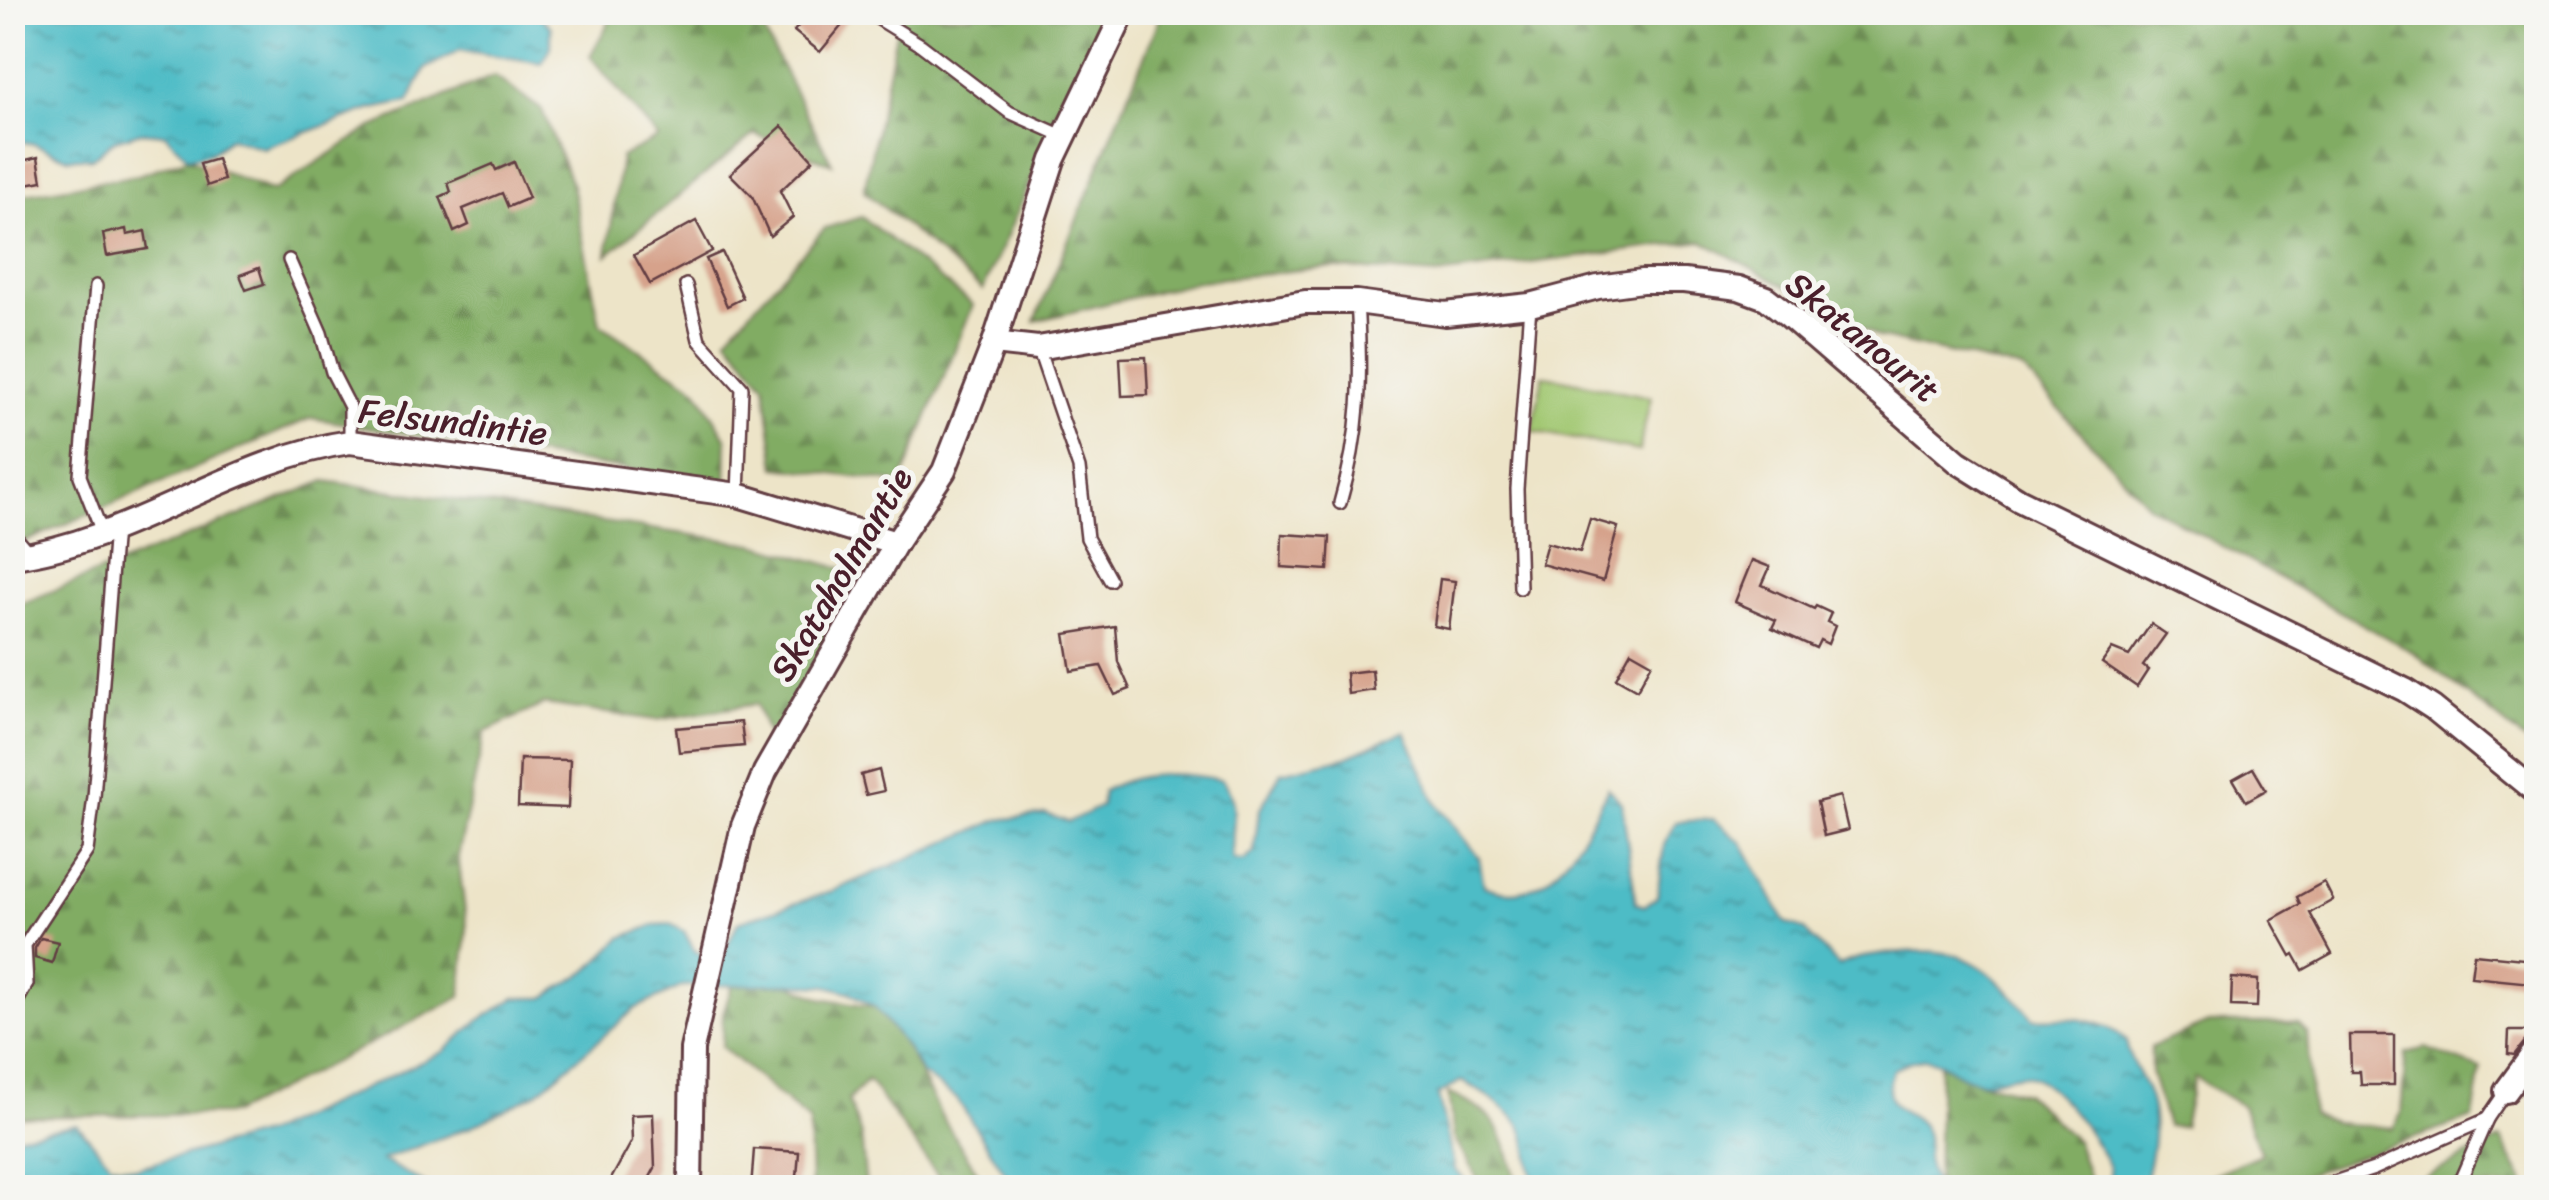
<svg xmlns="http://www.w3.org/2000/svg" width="2549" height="1200" viewBox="0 0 2549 1200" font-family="Sriracha,sans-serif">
	<defs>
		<pattern id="forest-firs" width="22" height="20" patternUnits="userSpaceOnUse" patternTransform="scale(2.5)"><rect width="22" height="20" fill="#81ac64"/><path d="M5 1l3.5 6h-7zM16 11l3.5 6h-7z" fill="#6c8b53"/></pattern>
		<pattern id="water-ripples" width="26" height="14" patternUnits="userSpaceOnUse" patternTransform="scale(2.5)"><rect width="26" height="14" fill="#4ebcc6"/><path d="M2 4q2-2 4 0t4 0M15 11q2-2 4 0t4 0" fill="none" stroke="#4398a1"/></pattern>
	</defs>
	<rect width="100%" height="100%" fill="#f6f6f2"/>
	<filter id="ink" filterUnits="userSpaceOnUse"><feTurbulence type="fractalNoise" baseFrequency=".01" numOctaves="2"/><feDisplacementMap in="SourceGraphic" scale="20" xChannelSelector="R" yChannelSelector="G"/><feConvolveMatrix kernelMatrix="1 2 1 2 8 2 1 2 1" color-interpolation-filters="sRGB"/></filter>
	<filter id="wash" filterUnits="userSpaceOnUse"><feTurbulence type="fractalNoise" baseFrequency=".0048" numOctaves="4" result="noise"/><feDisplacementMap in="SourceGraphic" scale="40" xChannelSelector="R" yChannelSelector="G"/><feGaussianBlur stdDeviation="2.25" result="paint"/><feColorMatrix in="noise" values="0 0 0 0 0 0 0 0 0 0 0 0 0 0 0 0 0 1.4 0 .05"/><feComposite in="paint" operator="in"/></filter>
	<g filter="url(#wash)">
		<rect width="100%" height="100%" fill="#ede4c8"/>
		<g fill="url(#forest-firs)" stroke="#666648" stroke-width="2.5">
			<path d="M974 12 1105 13 983 290 864 191 900 13 973 15Z"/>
			<path d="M614 13H780L763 30 832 164 754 134 607 255 621 157 658 138 590 56Z"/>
			<path d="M1162 13H2536V749L2414 653 2148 505 2023 370 1878 337 1702 241 1436 275 1326 267 1200 281 1035 321Z"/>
			<path d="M494 76 542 110 572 186 600 324 697 389 727 439 726 486 311 418 13 547V196L138 175 188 158 273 191 370 128Z"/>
			<path d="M862 217 973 305 901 483 776 467 765 385 727 337 825 228Z"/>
			<path d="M325 481 754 544 855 572 789 718 767 734 756 704 656 720 544 704 485 732 458 856 467 928 461 997 232 1114 13 1117V607Z"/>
			<path d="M733 984H790L821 998 875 1007 907 1048 942 1117 987 1187H946L868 1080 848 1100 861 1135 866 1187H811L809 1121 722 1047 723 1013Z"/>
			<path d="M2208 1023H2298L2307 1033 2312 1114 2335 1123 2393 1128 2401 1114 2406 1053 2426 1048 2481 1069 2473 1118 2270 1187H2195L2207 1177 2261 1154 2242 1106 2194 1077 2183 1126H2167L2151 1072V1047Z"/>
			<path d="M1940 1059 1978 1081 2025 1093 2077 1142 2092 1187 1937 1188Z"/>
			<path d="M1448 1093C1497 1113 1500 1126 1515 1175L1509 1187H1482L1454 1137Z"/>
			<path d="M2501 1139 2527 1187 2402 1188Z"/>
		</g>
		<path fill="#a2c872" stroke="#76744e" stroke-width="2.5" d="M1543 375 1651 397 1639 451 1532 431Z"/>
		<g fill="url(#water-ripples)" stroke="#4c6e78" stroke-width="2.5">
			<path d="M12 13H536L551 27V47L542 63 460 50 425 69 409 102 372 109 263 148 230 138 211 153 188 158 165 134 141 132 115 140 92 158H68L34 144 13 140Z"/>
			<path d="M1405 731 1436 803 1479 858 1484 886C1550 915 1584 834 1608 788L1622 804 1636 903 1644 906 1657 897 1664 845 1676 822 1713 819 1742 843 1785 922 1803 929 1839 966C1856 956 1873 956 1892 953 1968 945 1986 965 2034 1019 2069 1018 2100 1016 2126 1040 2129 1064 2144 1078 2150 1100 2158 1128 2151 1161 2143 1187H2110C2110 1180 2111 1172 2108 1165 2095 1139 2055 1079 2025 1075 2010 1073 1994 1083 1979 1081 1945 1076 1939 1042 1893 1070 1877 1118 1915 1104 1926 1133 1929 1140 1926 1150 1927 1157 1928 1168 1933 1178 1937 1187H1540C1526 1172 1531 1151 1524 1133 1517 1113 1480 1090 1461 1081L1438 1095 1455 1170 1471 1187H1014L957 1099 922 1074 907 1048 875 1007 849 992 827 986 790 984 683 986 636 1008 537 1093 470 1127 382 1160 431 1187H13L12 1137 77 1124 111 1164 136 1168 267 1133 443 1052 478 1021 515 998H544L590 969 621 938 654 925 670 924 684 931 694 950 707 958 725 950 738 922 830 892 998 820 1046 814 1068 822 1101 806 1103 791C1139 770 1183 772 1222 780 1243 806 1229 829 1233 860L1244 861 1254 852 1259 811 1281 772 1346 757Z"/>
		</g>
		<g id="blocks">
			<g fill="#d6a28b">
				<path d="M810 12H853L820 52 794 31Z"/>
				<path d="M782 126 813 160 780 191 793 217 770 236 752 196 730 174Z"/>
				<path d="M38 157 42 181 26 184 22 161Z"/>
				<path d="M217 159 224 180 207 186 200 164Z"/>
				<path d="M514 162 529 198 508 207 502 193 463 209 469 225 454 232 440 197 451 192 448 183 493 164 496 170Z"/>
				<path d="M696 221 712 251 650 284 634 255Z"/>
				<path d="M126 229 127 235 145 231 148 249 107 256 103 234Z"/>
				<path d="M722 252 743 298 727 306 706 259Z"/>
				<path d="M259 268 264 284 246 290 240 275Z"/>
				<path d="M1146 357 1148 395 1122 396 1120 358Z"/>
				<path d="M1590 519 1618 527 1603 581 1541 564 1547 543 1580 552Z"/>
				<path d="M1282 534 1330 537 1328 570 1281 567Z"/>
				<path d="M1752 560 1770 567 1762 585 1814 609 1816 606 1831 613 1827 622 1835 626 1828 644 1820 640 1816 648 1772 628 1776 620 1735 602Z"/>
				<path d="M1440 579 1455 581 1449 629 1434 626Z"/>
				<path d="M2151 624 2166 634 2143 666 2148 670 2137 687 2102 663 2112 649 2129 656Z"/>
				<path d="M1115 626 1118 662 1130 689 1115 695 1101 666 1071 671 1065 634Z"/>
				<path d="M1631 651 1652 663 1637 690 1616 678Z"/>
				<path d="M1372 670 1374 690 1348 694 1346 673Z"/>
				<path d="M741 722 744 746 679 752 676 728Z"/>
				<path d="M520 759 570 760 568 808 518 806Z"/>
				<path d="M2253 768 2266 790 2246 801 2233 779Z"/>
				<path d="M879 770 884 791 866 795 861 775Z"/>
				<path d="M1840 796 1848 830 1824 836 1817 802Z"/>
				<path d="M2324 882 2333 900 2310 913 2332 954 2303 970 2294 954 2291 956 2271 920 2300 904 2297 897Z"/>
				<path d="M41 938 58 942 52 963 35 958V948Z"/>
				<path d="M2474 954 2534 960 2531 983 2471 977Z"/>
				<path d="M2232 978 2258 980 2257 1007 2231 1006Z"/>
				<path d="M2509 1031H2527V1039L2514 1055 2508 1054Z"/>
				<path d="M2350 1035H2394V1085H2361L2360 1072H2351Z"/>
				<path d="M653 1114 655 1168 644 1188H606L632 1141 631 1115Z"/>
				<path d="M754 1149 799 1152 796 1188H751Z"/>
			</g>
		</g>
	</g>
	<g filter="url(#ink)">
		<use href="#blocks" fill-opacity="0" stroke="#623d43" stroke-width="2.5"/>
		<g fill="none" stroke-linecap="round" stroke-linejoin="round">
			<defs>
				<g id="lane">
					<path d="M874 16 921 45 1009 112 1065 137"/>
					<path d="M289 260 321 333 332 372 350 407V442"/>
					<path d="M686 285 699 340 742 388 738 495"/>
					<path d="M96 286 80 476 102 532"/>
					<path d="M1038 348 1079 468 1087 538 1110 580"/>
					<path d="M1340 503C1361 432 1362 376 1357 302"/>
					<path d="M12 533 31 555"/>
					<path d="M1520 588 1517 489 1530 305"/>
					<path d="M12 1010 27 984 25 945 87 851 94 797 115 528"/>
					<path d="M2316 1188 2374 1169 2487 1119"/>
					<path d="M2457 1188 2487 1119 2506 1091"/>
				</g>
				<g id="street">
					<path d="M994 343 1038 348 1305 302H1357L1445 314 1530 305 1598 287 1642 281H1684L1739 288 1766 298 1788 315 1958 462 2019 500 2405 690 2433 708 2536 792"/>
					<path d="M12 557C131 542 233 458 350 442L738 495 896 543"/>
					<path d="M2506 1091 2536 1050"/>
					<path d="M690 1188 692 1049 743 826 765 772 896 543 944 471 994 343 1053 160 1124 12"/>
				</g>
			</defs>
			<use href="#lane" stroke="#623d43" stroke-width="16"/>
			<use href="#street" stroke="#623d43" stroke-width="28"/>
			<use href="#lane" stroke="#fff" stroke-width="11"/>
			<use href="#street" stroke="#fff" stroke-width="22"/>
		</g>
	</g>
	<g text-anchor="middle" stroke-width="10" stroke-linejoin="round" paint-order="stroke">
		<g font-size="35" fill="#4a1f2b" stroke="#f6f6f2">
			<text transform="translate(1863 337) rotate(39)" y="12">Skatanourit</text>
			<text transform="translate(453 422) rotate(7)" y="12">Felsundintie</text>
			<text transform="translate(841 574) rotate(-59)" y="12">Skataholmantie</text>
		</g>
	</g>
	<rect width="2549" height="1200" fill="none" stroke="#f6f6f2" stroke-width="50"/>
</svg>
